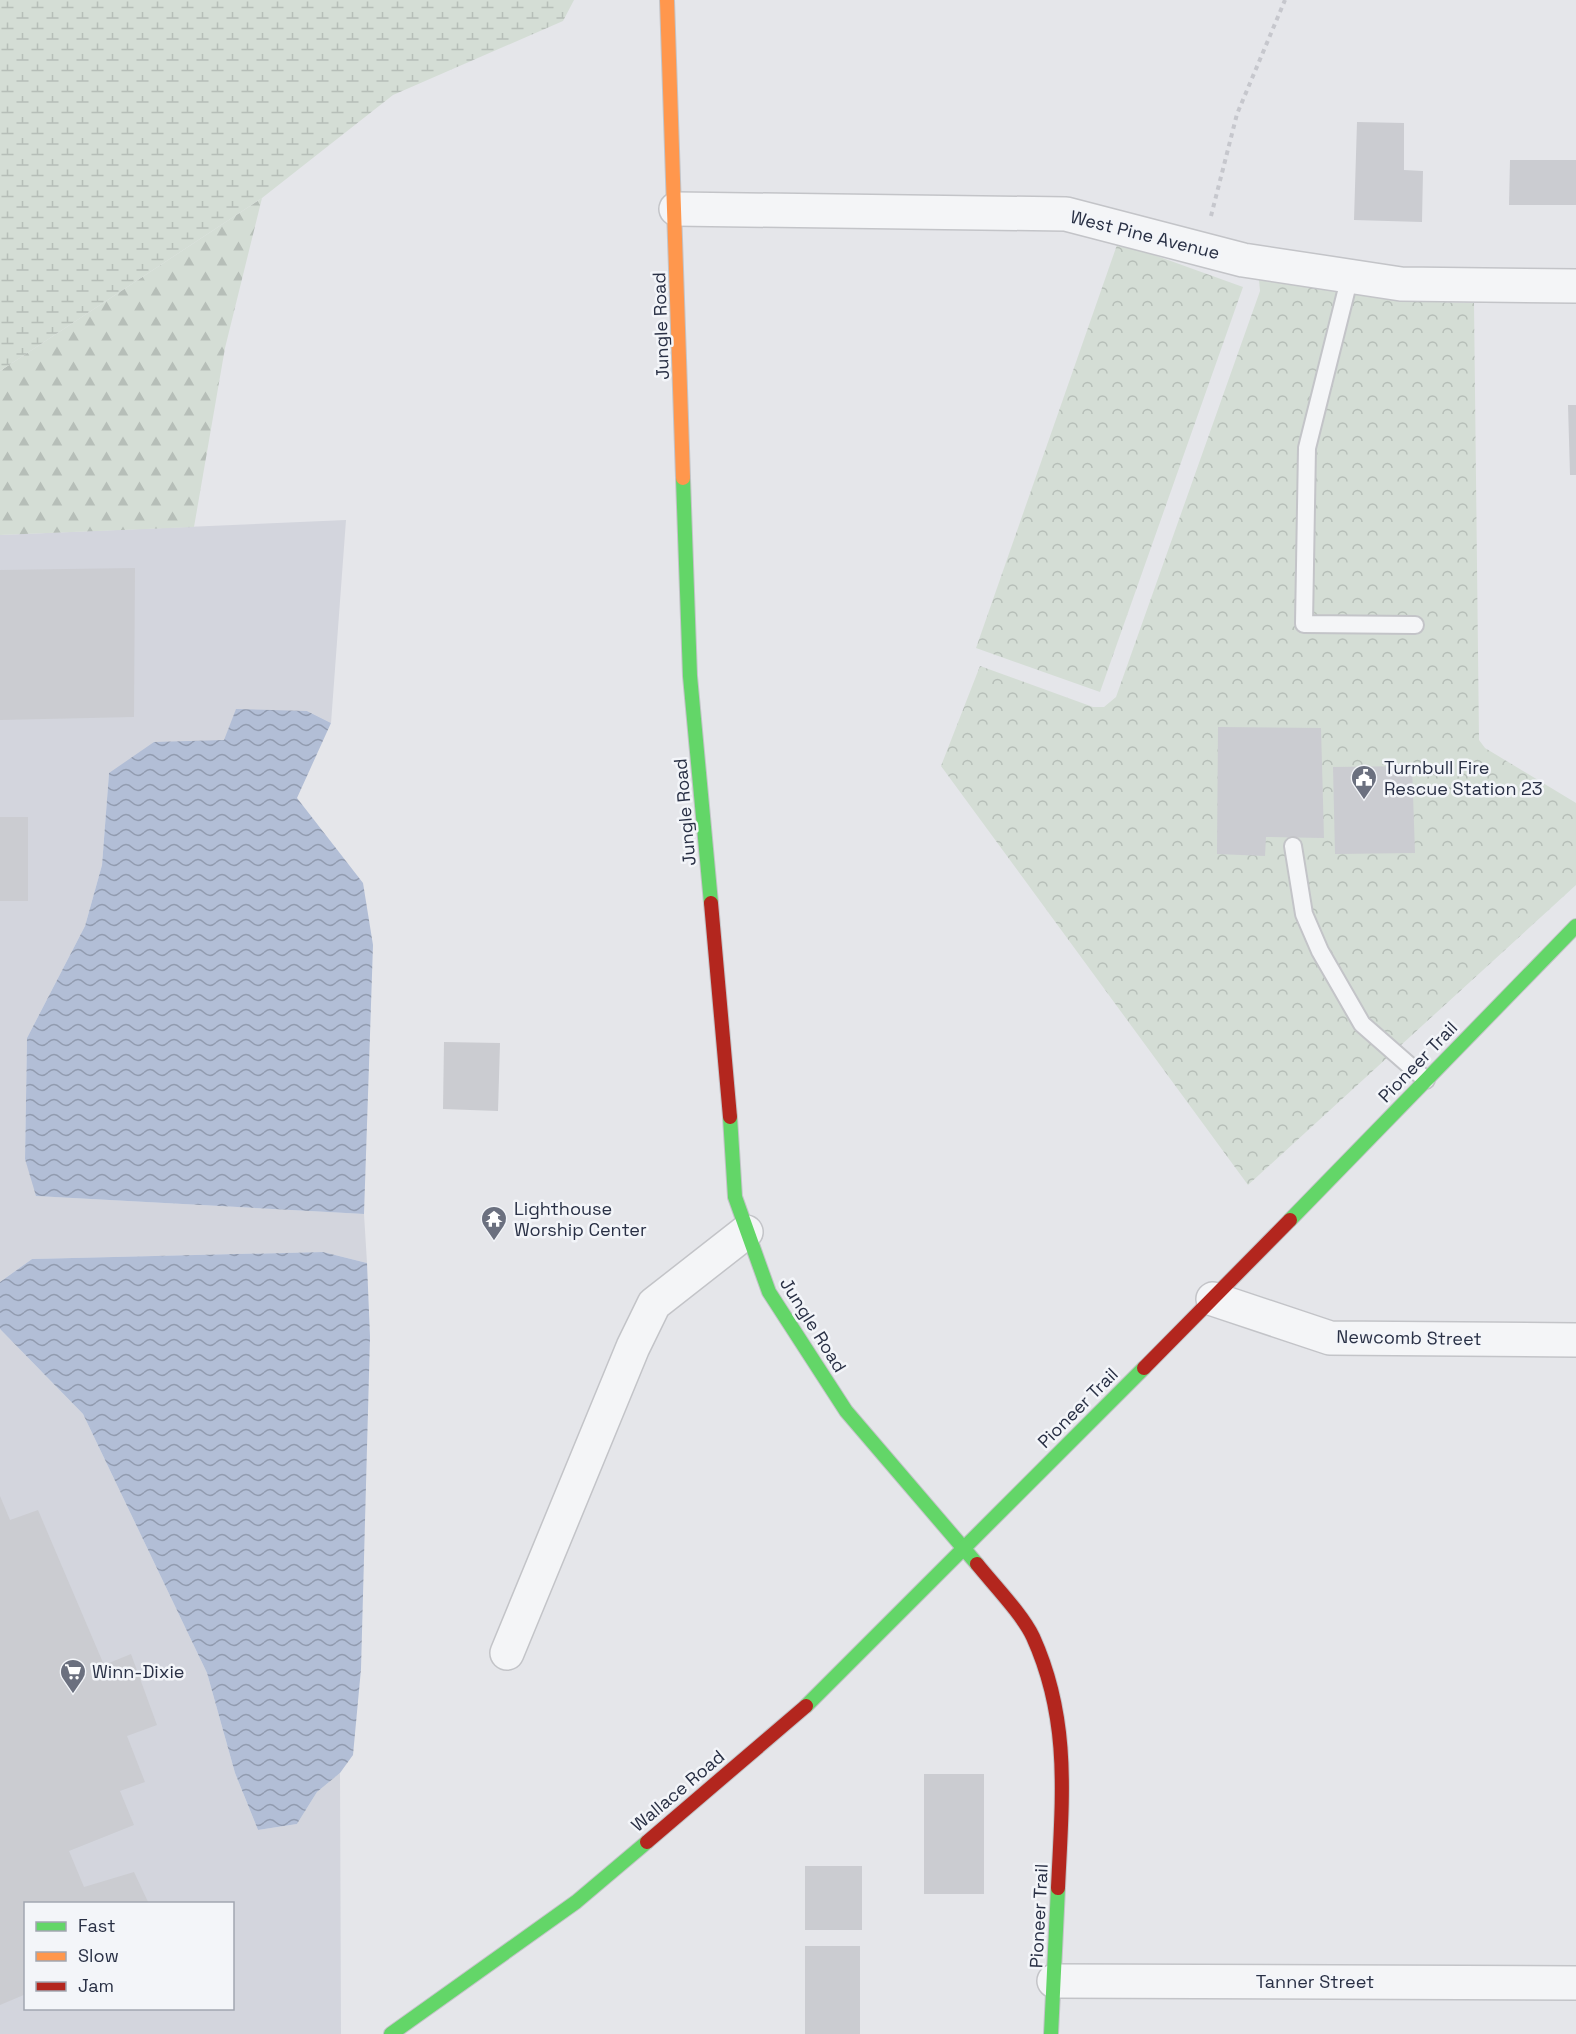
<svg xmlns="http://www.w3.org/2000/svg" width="1576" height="2034" viewBox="0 0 1576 2034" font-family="'Space Grotesk',sans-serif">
	<defs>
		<pattern id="forest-firs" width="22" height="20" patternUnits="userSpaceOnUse" patternTransform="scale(1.5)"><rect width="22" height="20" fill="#d4ddd5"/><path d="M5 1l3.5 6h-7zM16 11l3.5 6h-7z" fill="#b6beb8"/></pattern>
		<pattern id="wetland-marsh" width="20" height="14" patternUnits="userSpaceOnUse" patternTransform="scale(1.5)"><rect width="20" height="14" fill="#d4ddd5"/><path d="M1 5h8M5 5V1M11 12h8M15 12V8" fill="none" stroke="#b6beb8"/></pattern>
		<pattern id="park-crowns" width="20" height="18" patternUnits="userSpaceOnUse" patternTransform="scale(1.5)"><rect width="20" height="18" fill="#d4ddd5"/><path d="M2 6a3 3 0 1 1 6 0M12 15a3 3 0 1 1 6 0" fill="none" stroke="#b6beb8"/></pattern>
		<pattern id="water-waves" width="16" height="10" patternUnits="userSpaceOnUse" patternTransform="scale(1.5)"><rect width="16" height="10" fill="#b2bed6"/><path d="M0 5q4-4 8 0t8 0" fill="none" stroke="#919baf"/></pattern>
	</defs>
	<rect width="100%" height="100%" fill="#e5e6ea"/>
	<g fill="#d3d5dd" fill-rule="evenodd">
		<path d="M346 520 331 723 307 711 224 740 109 773 102 865 85 926 27 1038 25 1158 37 1196 364 1214 367 1263 323 1252 32 1259 0 1282V535Z"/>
		<path d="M0 1329 83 1414 207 1673 235 1773 258 1830 297 1824 317 1792 340 1773 341 2034H0ZM26 1904H232V2008H26Z"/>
	</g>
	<path fill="url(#forest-firs)" d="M262 198 225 348 194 527 0 535V371Z"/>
	<path fill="url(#wetland-marsh)" d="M0 0H574L563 21 393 95 262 198 0 371Z"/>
	<g fill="url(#park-crowns)">
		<path d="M1118 242 1243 287 1100 692 976 648Z"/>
		<path d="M1259 280 1398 301 1474 303 1479 740 1485 748 1576 803V885L1248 1185 941 766 980 666 1093 707H1104L1116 697 1260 291Z"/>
	</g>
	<g fill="url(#water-waves)">
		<path d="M236 709 307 711 331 723 297 798 363 883 373 945 364 1214 36 1196 25 1159 27 1038 85 926 102 865 109 773 154 742 224 740Z"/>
		<path d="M323 1252 367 1263 370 1337 361 1669 353 1755 340 1773 317 1792 297 1824 258 1830 235 1773 207 1673 83 1414 0 1329V1282L32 1259Z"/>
	</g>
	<g fill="#cbccd1">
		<path d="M1357 122 1404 123V170L1423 171 1422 222 1354 220Z"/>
		<path d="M1510 160H1576V205H1509Z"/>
		<path d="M1568 405H1576V475H1570Z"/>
		<path d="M135 568 134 717 0 720V570Z"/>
		<path d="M1218 727 1321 728 1324 838 1266 837 1265 856 1217 854Z"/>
		<path d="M1412 766 1415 853 1335 854 1333 767Z"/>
		<rect x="0" y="817" width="28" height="84"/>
		<path d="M444 1042 500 1043 498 1111 443 1109Z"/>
		<path d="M0 1496 10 1520 38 1510 104 1665 131 1654 157 1725 127 1736 145 1782 120 1791 134 1825 69 1851 84 1887 134 1872 149 1904H26V1994L0 2005Z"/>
		<rect x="924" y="1774" width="60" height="120"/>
		<rect x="805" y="1866" width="57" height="64"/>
		<rect x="805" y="1946" width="55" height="88"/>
	</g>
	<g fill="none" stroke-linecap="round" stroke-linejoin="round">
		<defs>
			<g id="lane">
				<path d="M1350 276 1307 448 1304 624 1415 625"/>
				<path d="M1293 846 1304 914 1320 951 1362 1024 1426 1080"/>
			</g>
			<g id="street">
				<path d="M676 209 1066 214 1243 260 1401 284 1576 286"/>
				<path d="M1213 1299 1330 1338 1576 1340"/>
				<path d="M507 1653 633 1347 654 1304 746 1232"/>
				<path d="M1054 1981 1576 1983"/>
			</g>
			<g id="fast">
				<path d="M683 478 690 676 711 903"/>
				<path d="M730 1117 735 1197 769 1292 846 1411 977 1564"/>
				<path d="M1290 1220 1576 926"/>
				<path d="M806 1706 1144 1368"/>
				<path d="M391 2034 576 1902 647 1842"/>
				<path d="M1051 2034 1058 1888"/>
			</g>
			<path id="slow" d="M667 0 683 478"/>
			<g id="jam">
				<path d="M711 903 730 1117"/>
				<path d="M1144 1368 1290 1220"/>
				<path d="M977 1564C993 1584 1023 1615 1033 1637 1071 1721 1062 1799 1058 1888"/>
				<path d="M647 1842 806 1706"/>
			</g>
		</defs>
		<use href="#lane" stroke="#c3c4c8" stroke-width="20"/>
		<use href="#street" stroke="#c3c4c8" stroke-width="36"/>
		<use href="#fast" stroke="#c3c4c8" stroke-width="16"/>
		<use href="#slow" stroke="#c3c4c8" stroke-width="16"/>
		<use href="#jam" stroke="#c3c4c8" stroke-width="16"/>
		<path stroke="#c6c7cd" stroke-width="4" stroke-dasharray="4.5 4.5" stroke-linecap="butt" d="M1211 216 1237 114 1285 0"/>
		<use href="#lane" stroke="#f4f5f7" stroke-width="16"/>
		<use href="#street" stroke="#f4f5f7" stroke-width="33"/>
		<use href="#fast" stroke="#63d668" stroke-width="14"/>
		<use href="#slow" stroke="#ff974d" stroke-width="14"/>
		<use href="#jam" stroke="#b3261e" stroke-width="14"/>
	</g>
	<defs>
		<symbol id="civic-pin" viewBox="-11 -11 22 30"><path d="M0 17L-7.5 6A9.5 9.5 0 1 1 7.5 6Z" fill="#6b707f" stroke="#f3f5f9"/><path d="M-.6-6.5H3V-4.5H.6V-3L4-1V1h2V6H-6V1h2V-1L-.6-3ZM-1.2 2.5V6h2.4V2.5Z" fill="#fff"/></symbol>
		<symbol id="temple-pin" viewBox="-11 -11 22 30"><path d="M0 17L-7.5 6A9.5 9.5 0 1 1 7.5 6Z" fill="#6b707f" stroke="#f3f5f9"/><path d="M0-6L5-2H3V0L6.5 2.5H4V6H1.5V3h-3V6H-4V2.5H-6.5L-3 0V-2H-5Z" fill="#fff"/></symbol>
		<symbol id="supermarket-pin" viewBox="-11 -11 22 30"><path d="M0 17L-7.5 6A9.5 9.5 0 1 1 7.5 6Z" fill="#6b707f" stroke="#f3f5f9"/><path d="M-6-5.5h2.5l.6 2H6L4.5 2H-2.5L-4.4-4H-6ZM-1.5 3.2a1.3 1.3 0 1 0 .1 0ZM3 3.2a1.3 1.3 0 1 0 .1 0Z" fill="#fff"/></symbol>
	</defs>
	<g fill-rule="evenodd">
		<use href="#civic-pin" x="1349" y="763" width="30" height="40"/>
		<use href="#temple-pin" x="479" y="1204" width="30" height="40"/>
		<use href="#supermarket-pin" x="58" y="1657" width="30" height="40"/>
	</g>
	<g text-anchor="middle" stroke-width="5" stroke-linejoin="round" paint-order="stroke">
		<g font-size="18" fill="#293045" stroke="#f3f5f9">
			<text transform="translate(1145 235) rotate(14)" y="6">West Pine Avenue</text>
			<text transform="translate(661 326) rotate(-92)" y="6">Jungle Road</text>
			<text transform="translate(685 812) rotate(-95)" y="6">Jungle Road</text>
			<text transform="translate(1418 1062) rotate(-46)" y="6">Pioneer Trail</text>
			<text transform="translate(813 1325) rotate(58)" y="6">Jungle Road</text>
			<text transform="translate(1409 1338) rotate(1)" y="6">Newcomb Street</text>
			<text transform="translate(1078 1408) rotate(-45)" y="6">Pioneer Trail</text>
			<text transform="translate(678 1791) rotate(-40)" y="6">Wallace Road</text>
			<text transform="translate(1039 1916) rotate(-87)" y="6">Pioneer Trail</text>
			<text x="1315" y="1988">Tanner Street</text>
		</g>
		<g font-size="18" fill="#293045" stroke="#f3f5f9" text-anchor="start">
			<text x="1384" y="774">Turnbull Fire<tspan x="1384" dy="21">Rescue Station 23</tspan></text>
			<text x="514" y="1215">Lighthouse<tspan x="514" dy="21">Worship Center</tspan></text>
			<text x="92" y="1678">Winn-Dixie</text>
		</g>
	</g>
	<rect x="24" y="1902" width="210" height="108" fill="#f3f5f9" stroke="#a2a6b1" stroke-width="1.5"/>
	<rect x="36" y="1922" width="30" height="9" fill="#63d668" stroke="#a2a6b1" stroke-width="1.5"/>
	<text x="78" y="1932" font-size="18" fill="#293045">Fast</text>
	<rect x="36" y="1952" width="30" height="9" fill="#ff974d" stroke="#a2a6b1" stroke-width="1.5"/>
	<text x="78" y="1962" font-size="18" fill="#293045">Slow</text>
	<rect x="36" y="1982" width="30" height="9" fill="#b3261e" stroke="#a2a6b1" stroke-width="1.5"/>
	<text x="78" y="1992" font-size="18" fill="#293045">Jam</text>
</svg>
